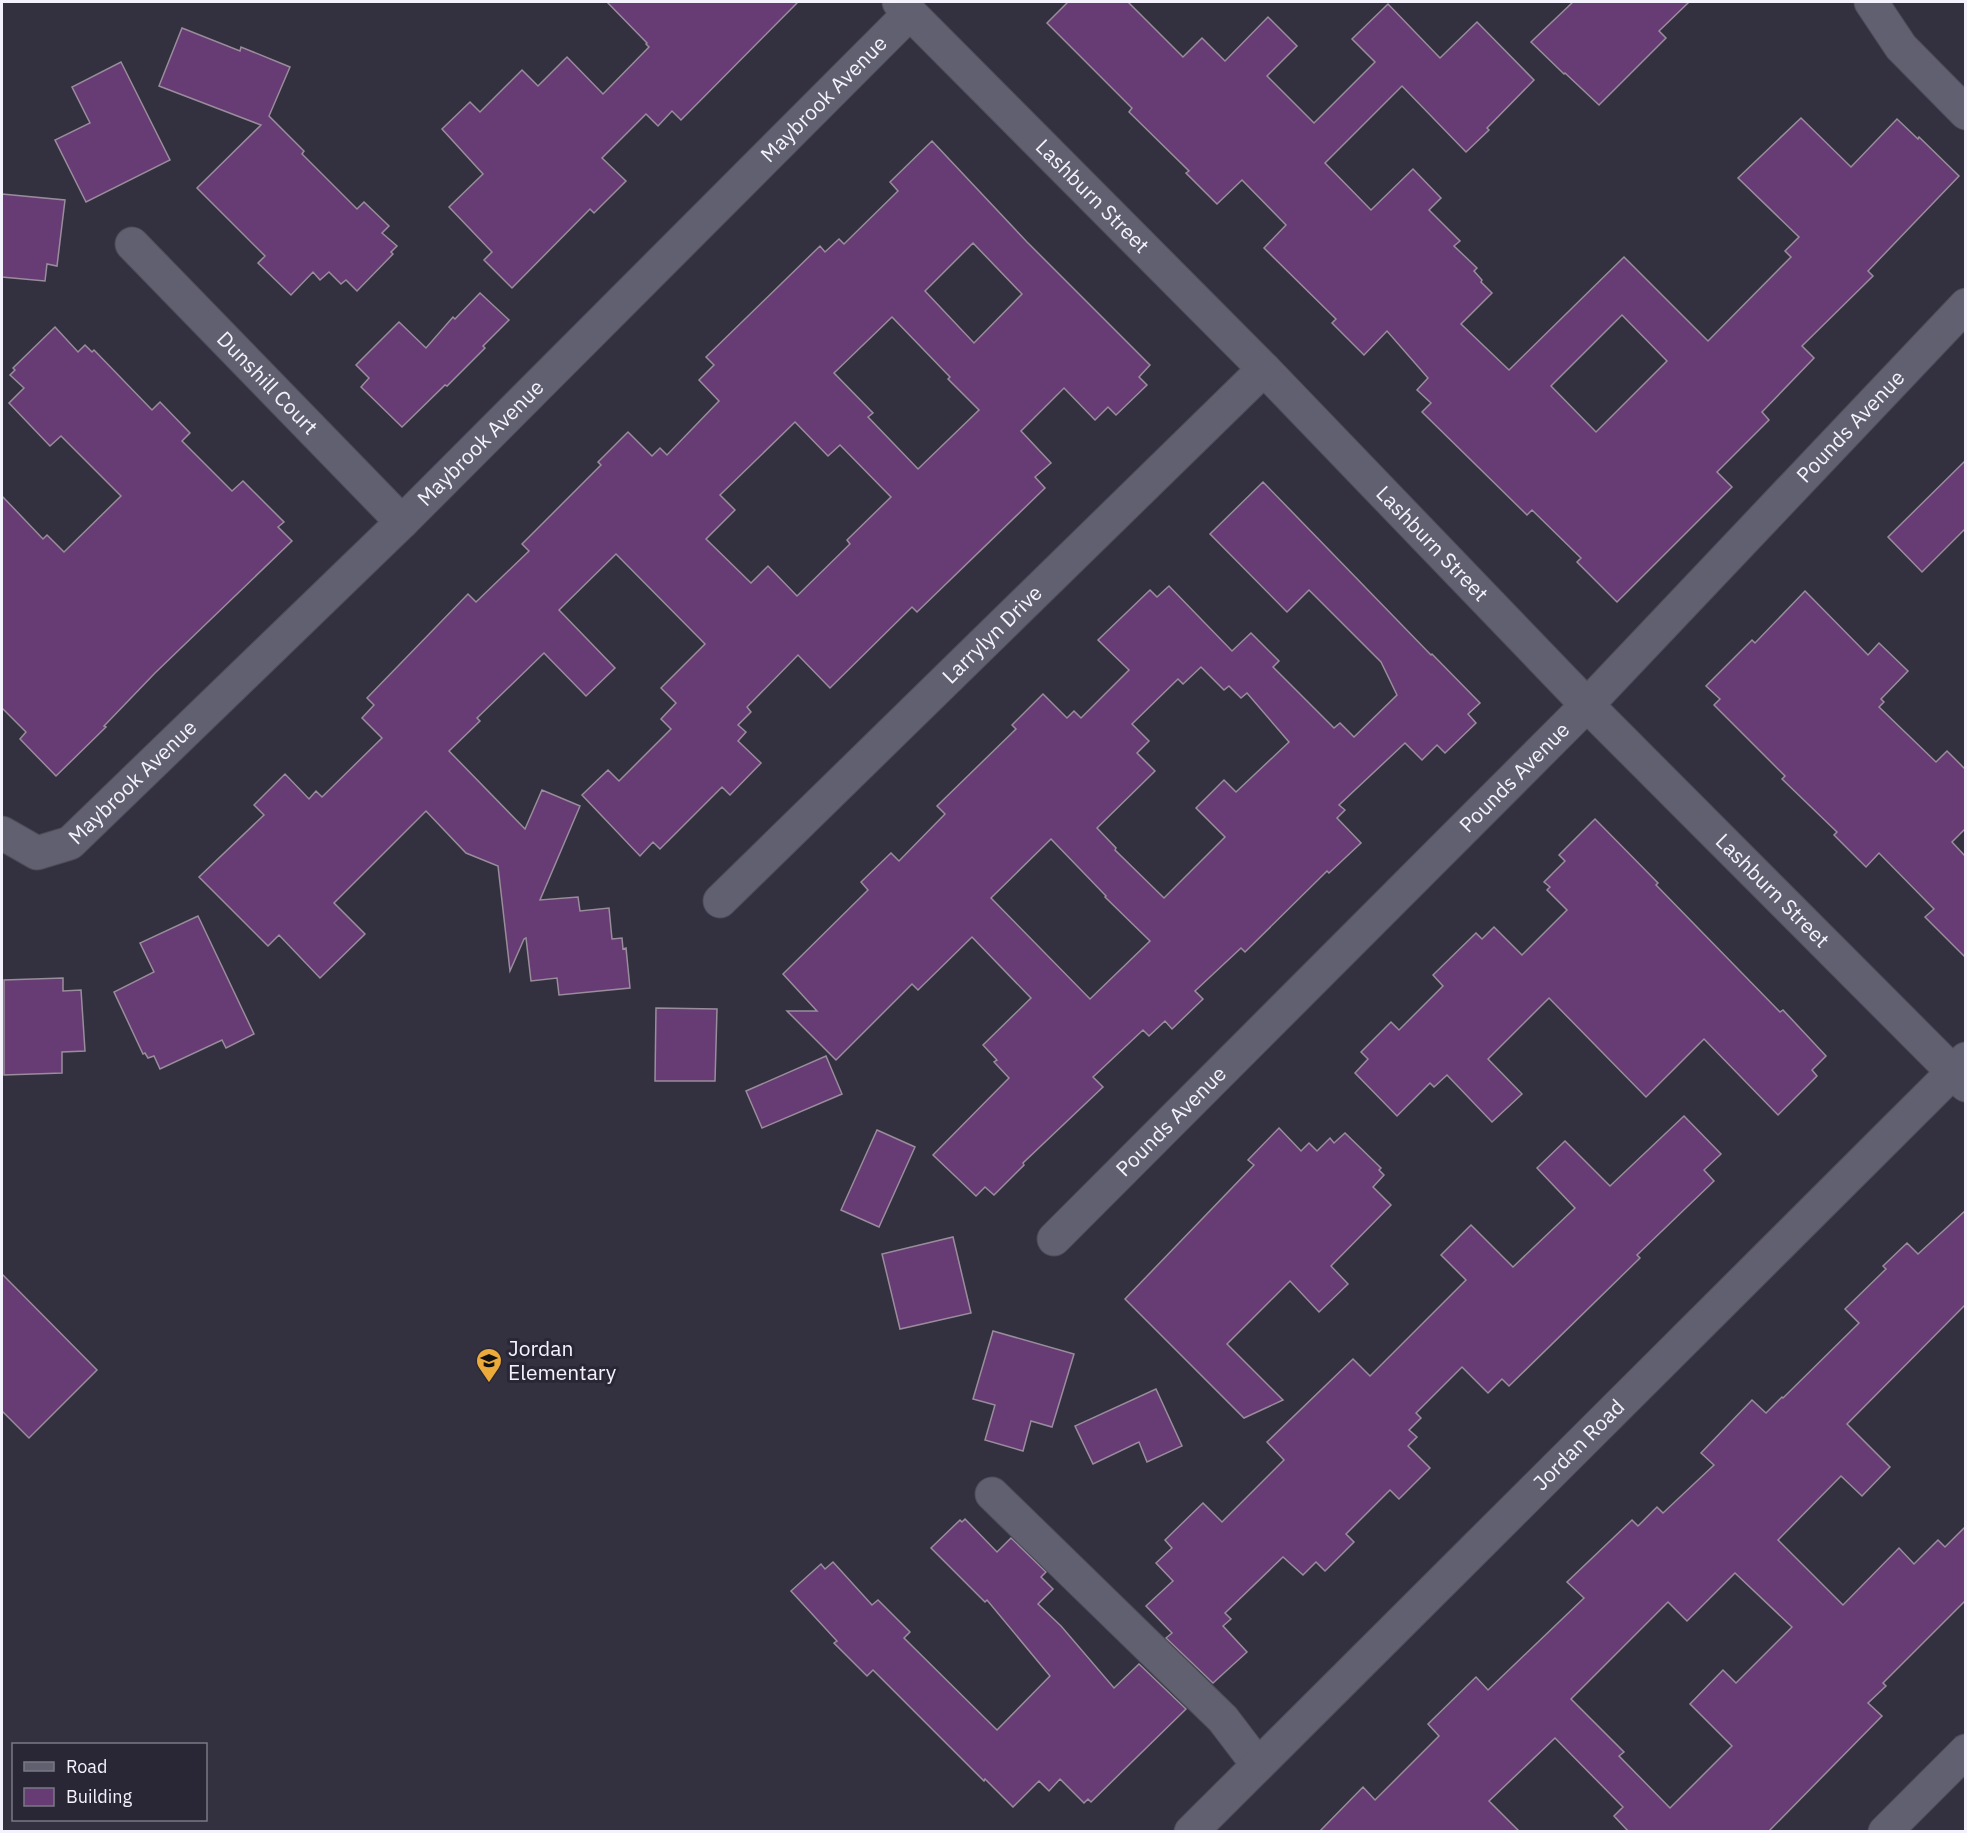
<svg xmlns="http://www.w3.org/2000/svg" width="1967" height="1833" viewBox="0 0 1967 1833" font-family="'IBM Plex Sans',sans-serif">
	<rect width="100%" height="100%" fill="#333140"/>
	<g fill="#673b73" stroke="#998d9c" stroke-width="1.5" fill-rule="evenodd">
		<path d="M607 2H798L681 120 672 111 658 126 646 114 602 158 626 181 594 213 590 209 512 288 484 260 492 252 449 207 483 174 442 129 470 102 480 112 522 70 538 86 567 57 603 94 649 47 646 44 647 43Z"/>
		<path d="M1068 2H1128L1183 57 1202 38 1225 61 1268 17 1297 46 1267 76 1314 123 1375 62 1352 39 1388 4 1440 58 1477 22 1534 80 1487 128 1489 130 1466 152 1402 86 1325 163 1371 210 1413 169 1441 198 1429 210 1460 241 1454 246 1477 268 1474 271 1482 280 1481 282 1492 293 1461 324 1509 370 1624 257 1708 341 1791 257 1785 251 1799 237 1738 178 1801 118 1851 167 1897 119 1918 139 1919 137 1959 176 1868 271 1873 276 1802 346 1814 358 1762 412 1769 420 1717 472 1732 487 1617 602 1577 562 1581 558 1532 510 1527 515 1422 412 1431 403 1417 390 1428 378 1387 331 1364 355 1332 323 1336 319 1264 248 1286 225 1242 180 1217 204 1186 173 1189 171 1129 112 1132 108 1047 23ZM1622 315 1667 361 1596 432 1551 386Z"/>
		<path d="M1573 2H1689L1659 31 1666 38 1599 105 1565 73 1564 74 1531 42Z"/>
		<path d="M182 28 240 51 241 47 290 67 269 116 304 151 302 154 357 209 364 202 389 226 382 233 397 246 391 252 393 254 357 291 346 280 341 284 329 272 320 280 313 272 291 295 258 263 265 256 197 188 261 125 159 86Z"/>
		<path d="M121 62 170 160 86 202 55 140 90 123 72 87Z"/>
		<path d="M932 141 1027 242 1150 365 1139 377 1147 385 1116 415 1108 407 1095 420 1064 388 1021 431 1051 463 1035 477 1045 488 917 612 912 607 830 688 798 655 747 707 751 712 738 725 746 732 738 741 761 763 730 795 722 787 660 849 653 842 640 856 582 795 608 770 619 781 671 729 661 719 676 703 661 688 705 644 616 554 559 610 615 668 586 696 544 653 477 718 480 721 449 751 525 829 542 790 580 806 540 900 578 897 580 911 609 908 612 939 622 938 623 949 626 948 630 988 559 995 557 978 531 981 526 938 524 939 510 971 498 866 466 853 426 811 334 903 365 934 320 978 279 935 268 946 199 877 264 815 254 805 285 774 309 799 316 791 322 797 382 738 362 718 374 705 367 698 468 594 476 602 529 551 522 544 601 465 598 462 628 432 652 456 660 448 667 455 719 401 699 380 714 365 706 357 820 246 825 252 839 239 844 244 898 191 890 182ZM973 243 1022 294 974 343 925 291ZM892 317 950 377 948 379 979 410 918 469 868 417 873 413 834 373ZM795 422 828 456 840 445 891 497 847 540 850 544 797 596 768 566 751 583 706 539 735 510 720 495Z"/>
		<path d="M2 194 65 200 57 266 47 264 45 281 2 277Z"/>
		<path d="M480 293 509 320 483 346 485 348 447 386 445 385 402 427 361 387 369 378 356 365 399 322 426 348 453 317 455 319Z"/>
		<path d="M55 327 78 352 85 345 92 352 94 350 152 410 160 402 190 433 182 441 232 491 243 481 284 522 278 527 292 541 155 673 104 726 106 727 56 776 20 739 26 732 2 708V496L43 539 47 535 64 552 121 496 61 436 50 446 9 403 24 388 10 375 15 370 13 368Z"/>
		<path d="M1965 461V529L1922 572 1888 537Z"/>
		<path d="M1263 482 1431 655 1432 654 1480 703 1468 714 1476 723 1445 753 1437 745 1422 760 1405 743 1339 805 1345 810 1337 818 1361 843 1329 873 1327 871 1245 952 1241 948 1195 991 1203 999 1172 1029 1165 1021 1149 1036 1143 1030 1093 1077 1103 1087 1023 1163 1024 1165 994 1195 985 1187 976 1196 933 1155 1009 1078 994 1062 997 1060 983 1045 1031 998 972 937 918 990 912 984 836 1060 787 1011H817L783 974 868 890 861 882 891 853 899 861 945 814 937 806 1016 729 1012 725 1043 694 1067 718 1074 711 1081 718 1129 670 1098 640 1150 590 1157 597 1169 586 1232 651 1251 633 1279 661 1273 667 1334 728 1340 723 1354 737 1397 695 1381 662 1309 590 1287 612 1210 534ZM1201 667 1224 690 1229 686 1241 698 1247 693 1289 742 1236 792 1224 780 1196 808 1225 837 1164 898 1115 850 1116 848 1097 828 1155 771 1137 753 1149 741 1132 724 1178 679 1183 684ZM1051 839 1106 896 1105 897 1150 941 1090 999 991 898Z"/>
		<path d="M1805 591 1868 655 1879 643 1908 671 1881 699 1884 702 1879 707 1936 762 1947 751 1965 769V829L1952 842 1965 856V957L1925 917 1934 909 1879 853 1866 867 1834 835 1837 832 1782 779 1785 776 1714 705 1720 699 1706 686 1752 640 1755 643Z"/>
		<path d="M1595 819 1658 883 1656 885 1780 1012 1783 1010 1826 1056 1812 1070 1817 1076 1778 1115 1704 1039 1646 1097 1549 998 1488 1059 1522 1094 1492 1122 1447 1075 1434 1087 1430 1083 1397 1116 1355 1073 1368 1059 1361 1052 1391 1022 1399 1030 1443 986 1433 975 1476 933 1482 939 1494 927 1522 955 1567 910 1547 890 1550 887 1544 882 1565 861 1559 855Z"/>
		<path d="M198 916 254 1034 226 1048 222 1040 160 1069 154 1056 148 1058 145 1053 143 1054 114 992 154 972 140 943Z"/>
		<path d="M63 978V991L81 990 85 1051 62 1052V1073L4 1075V980Z"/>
		<path d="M656 1008 717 1009 715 1081H655Z"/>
		<path d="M826 1056 842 1094 762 1128 746 1091Z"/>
		<path d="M1684 1116 1721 1154 1704 1170 1714 1181 1637 1255 1640 1258 1509 1386 1502 1379 1488 1393 1462 1367 1416 1413 1421 1418 1409 1430 1417 1437 1408 1446 1430 1468 1399 1499 1390 1490 1346 1534 1354 1542 1325 1571 1316 1562 1303 1575 1283 1557 1225 1613 1231 1619 1223 1626 1247 1652 1213 1683 1166 1638 1172 1633 1146 1606 1173 1581 1156 1563 1172 1548 1165 1540 1203 1503 1222 1522 1284 1460 1267 1442 1353 1359 1370 1376 1466 1280 1441 1255 1471 1225 1513 1267 1575 1208 1537 1168 1565 1141 1610 1186Z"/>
		<path d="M1279 1128 1301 1151 1309 1143 1317 1151 1330 1138 1334 1143 1345 1133 1381 1168 1379 1170 1384 1175 1373 1187 1391 1205 1331 1266 1348 1284 1319 1312 1290 1281 1227 1344 1283 1400 1244 1418 1125 1299 1254 1165 1248 1160Z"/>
		<path d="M877 1130 915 1147 879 1227 841 1210Z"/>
		<path d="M1965 1211V1305L1847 1424 1890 1467 1862 1496 1841 1476 1778 1540 1843 1605 1899 1548 1914 1564 1938 1540 1945 1547 1965 1527V1601L1883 1683 1886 1686 1868 1703 1882 1716 1768 1832H1629L1614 1816 1623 1807 1555 1738 1489 1801 1520 1832H1319L1363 1787 1375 1800 1439 1736 1428 1724 1476 1677 1488 1690 1584 1598 1567 1582 1632 1520 1638 1526 1657 1507 1663 1513 1714 1465 1701 1453 1752 1400 1766 1413 1782 1397 1783 1398 1859 1323 1845 1309 1886 1269 1883 1266 1907 1243 1918 1254ZM1735 1573 1792 1627 1736 1683 1723 1670 1690 1704 1732 1746 1670 1808 1619 1756 1624 1752 1571 1699 1668 1602 1687 1621Z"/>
		<path d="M953 1237 971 1313 900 1329 882 1254Z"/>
		<path d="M2 1274 97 1370 29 1438 2 1411Z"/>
		<path d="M993 1331 1074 1354 1052 1427 1031 1421 1023 1451 985 1440 995 1405 973 1399Z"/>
		<path d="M1156 1389 1182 1446 1147 1462 1139 1442 1093 1464 1075 1426Z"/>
		<path d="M965 1519 997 1552 1011 1538 1046 1572 1041 1577 1053 1589 1038 1604 1061 1626 1114 1688 1139 1664 1186 1709 1091 1802 1088 1799 1084 1803 1060 1779 1049 1791 1039 1781 1013 1807 985 1779 984 1781 873 1670 867 1676 834 1643 837 1641 791 1591 821 1564 825 1569 833 1562 872 1605 878 1600 910 1632 904 1638 997 1730 1050 1676 987 1600 985 1602 931 1548 960 1520 962 1522Z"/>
	</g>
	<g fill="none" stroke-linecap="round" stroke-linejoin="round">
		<defs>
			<g id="minor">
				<path id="s1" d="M899 2 1264 369 1587 705 1966 1085"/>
				<path d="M1871 2 1901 47 1966 113"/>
				<path id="s2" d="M132 244 402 522"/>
				<path id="s3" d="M2 833 37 853 70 843 402 522 910 13"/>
				<path id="s4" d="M720 901 1264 369"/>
				<path id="s5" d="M1054 1239 1587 705 1966 305"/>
				<path d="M992 1494 1223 1719 1258 1765"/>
				<path id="s6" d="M1191 1832 1966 1059"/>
				<path d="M1885 1832 1966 1751"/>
			</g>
		</defs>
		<use href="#minor" stroke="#4e4d5a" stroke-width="35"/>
		<use href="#minor" stroke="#616070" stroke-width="33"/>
	</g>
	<defs>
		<symbol id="school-pin" viewBox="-11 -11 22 30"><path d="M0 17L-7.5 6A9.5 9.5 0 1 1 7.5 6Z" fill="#ebaa39" stroke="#292735"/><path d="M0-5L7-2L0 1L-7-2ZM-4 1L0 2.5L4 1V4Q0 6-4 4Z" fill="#111"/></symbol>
	</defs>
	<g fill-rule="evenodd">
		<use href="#school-pin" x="474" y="1346" width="30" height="40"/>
	</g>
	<g text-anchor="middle" stroke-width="6" stroke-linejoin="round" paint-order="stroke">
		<g font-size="21" fill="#f4f3fd" stroke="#292735">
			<text dy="7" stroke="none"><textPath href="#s3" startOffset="1134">Maybrook Avenue</textPath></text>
			<text dy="7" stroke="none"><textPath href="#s1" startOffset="274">Lashburn Street</textPath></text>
			<text dy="7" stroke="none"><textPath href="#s2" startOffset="194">Dunshill Court</textPath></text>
			<text dy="7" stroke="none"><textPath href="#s5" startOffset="1138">Pounds Avenue</textPath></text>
			<text dy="7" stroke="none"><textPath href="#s3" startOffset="648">Maybrook Avenue</textPath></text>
			<text dy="7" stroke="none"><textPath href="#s1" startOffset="760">Lashburn Street</textPath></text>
			<text dy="7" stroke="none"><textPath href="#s4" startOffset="381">Larrylyn Drive</textPath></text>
			<text dy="7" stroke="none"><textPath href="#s5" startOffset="652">Pounds Avenue</textPath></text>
			<text dy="7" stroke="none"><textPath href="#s3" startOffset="162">Maybrook Avenue</textPath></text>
			<text dy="7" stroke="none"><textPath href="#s1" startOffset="1246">Lashburn Street</textPath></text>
			<text dy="7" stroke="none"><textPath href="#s5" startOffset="166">Pounds Avenue</textPath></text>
			<text dy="7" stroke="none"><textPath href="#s6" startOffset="548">Jordan Road</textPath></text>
		</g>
		<g font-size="21" fill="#f4f3fd" stroke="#292735" text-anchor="start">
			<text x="508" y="1356">Jordan<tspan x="508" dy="24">Elementary</tspan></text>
		</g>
	</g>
	<rect width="1967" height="1833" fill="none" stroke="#f4f3fd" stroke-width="6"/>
	<rect x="12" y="1743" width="195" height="78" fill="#292735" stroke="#7a7985" stroke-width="1.5"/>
	<rect x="24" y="1762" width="30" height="9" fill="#616070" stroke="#7a7985" stroke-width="1.5"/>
	<text x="66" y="1773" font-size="18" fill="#f4f3fd">Road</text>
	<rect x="24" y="1788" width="30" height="18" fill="#673b73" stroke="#7a7985" stroke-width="1.5"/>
	<text x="66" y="1803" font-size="18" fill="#f4f3fd">Building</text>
</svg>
